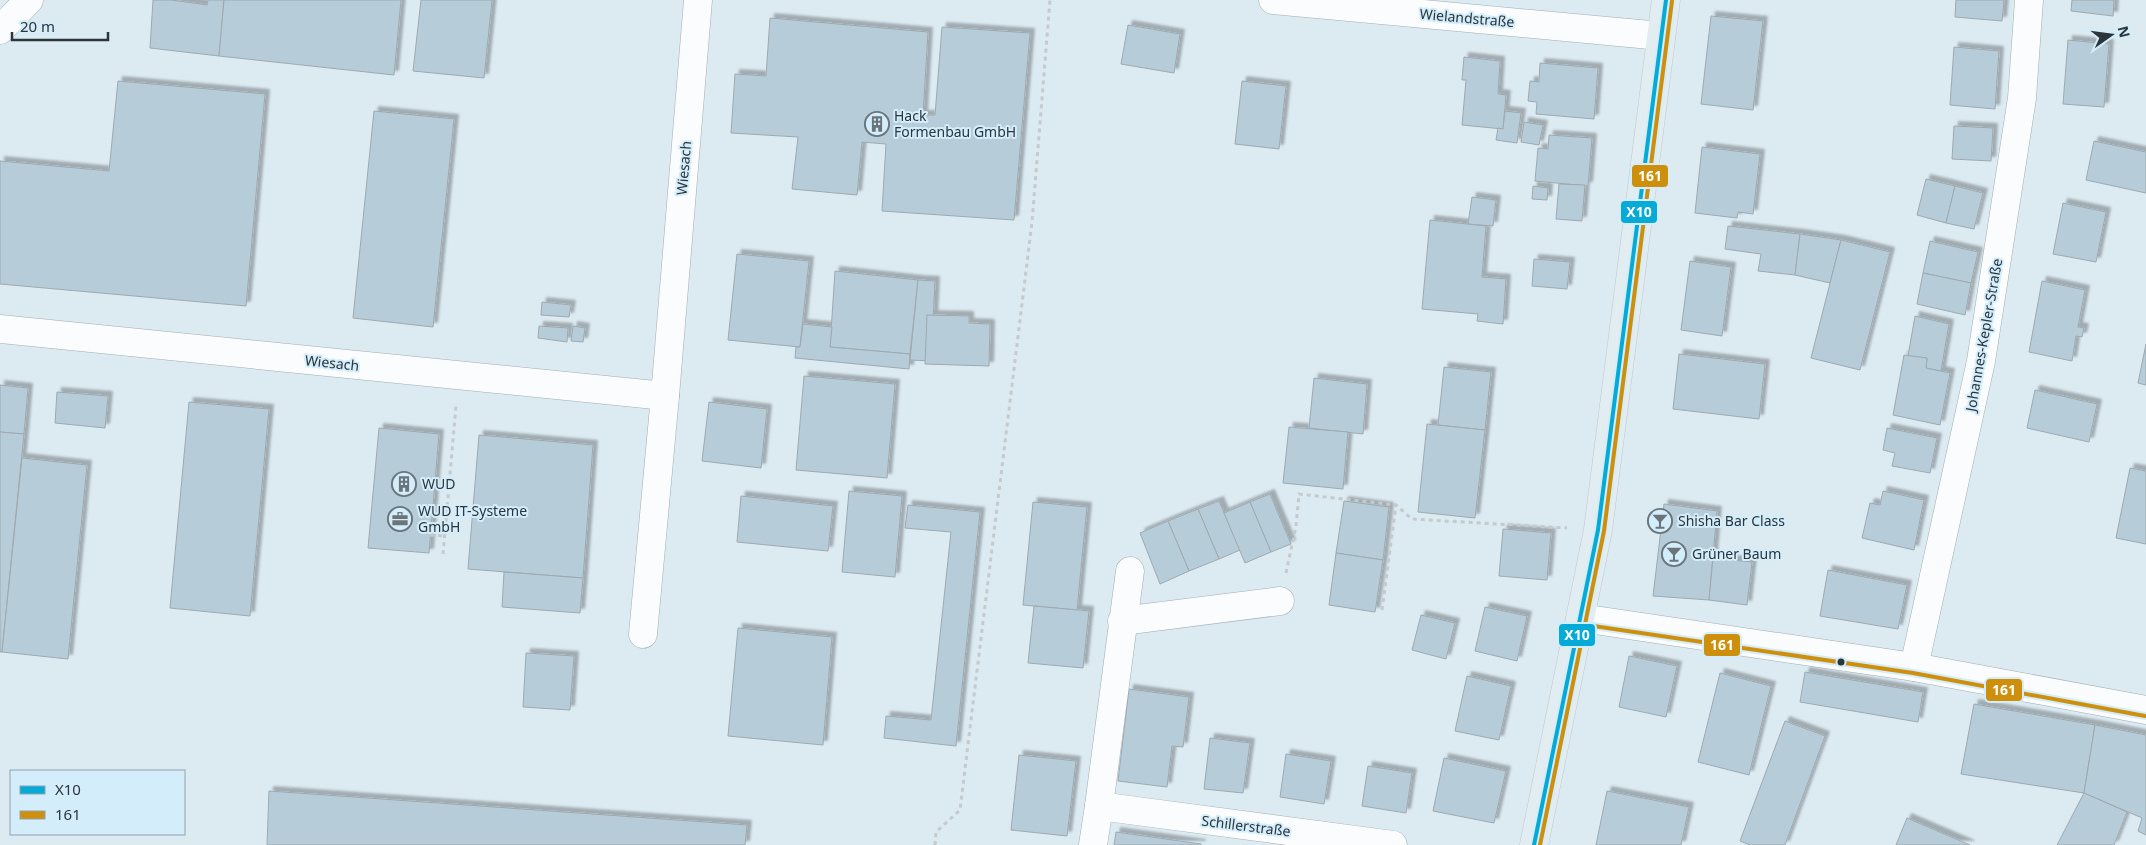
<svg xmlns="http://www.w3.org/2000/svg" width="2146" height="845" viewBox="0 0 2146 845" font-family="'Noto Sans',sans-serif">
	<defs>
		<filter id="shadow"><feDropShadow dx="4.5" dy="-4.5" stdDeviation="1" flood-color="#0004"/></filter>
	</defs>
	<rect width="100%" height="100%" fill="#dceaf2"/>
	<g fill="#b6cdd9" stroke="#9ea9af" filter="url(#shadow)">
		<path d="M153 0H171L207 5 208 0H224L219 56 150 48Z"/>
		<path d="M224 0H401L394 75 219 56Z"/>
		<path d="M421 0H492L484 78 413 71Z"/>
		<path d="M1956 0H2004L2002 21 1955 17Z"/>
		<path d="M2072 0H2114L2113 16 2071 11Z"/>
		<path d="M1711 16 1763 21 1753 110 1701 104Z"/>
		<path d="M770 18 928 32 923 115H935L942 27 1030 33 1014 220 882 211 886 144 862 142 857 195 792 189 798 137 731 133 735 74 766 76Z"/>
		<path d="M1128 25 1180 34 1174 73 1121 64Z"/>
		<path d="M2068 40 2109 44 2104 107 2063 104Z"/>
		<path d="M1954 47 1999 51 1995 109 1950 105Z"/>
		<path d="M1464 57 1500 61 1498 94 1506 95 1503 129 1462 125 1466 80H1462Z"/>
		<path d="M1540 63 1598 68 1594 119 1536 114 1537 102 1528 101 1530 81 1539 82Z"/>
		<path d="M118 81 265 94 246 306 0 284V161L109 171Z"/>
		<path d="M1242 81 1286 86 1279 149 1235 144Z"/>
		<path d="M374 111 454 119 433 327 353 318Z"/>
		<path d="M1505 111 1521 113 1517 143 1496 140 1498 128 1503 129Z"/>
		<path d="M1524 122 1543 125 1539 145 1521 142Z"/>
		<path d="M1954 126 1993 128 1991 161 1952 159Z"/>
		<path d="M1549 135 1592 138 1588 186 1535 181 1538 148 1548 149Z"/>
		<path d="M2094 141 2146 152V193L2086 180Z"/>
		<path d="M1702 147 1760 154 1753 214 1738 212 1737 218 1695 213Z"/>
		<path d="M1926 179 1955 186 1946 223 1917 215Z"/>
		<path d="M1559 184 1585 185 1582 221 1556 219Z"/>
		<path d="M1533 186 1548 188 1547 200 1532 199Z"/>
		<path d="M1955 186 1983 193 1974 229 1946 223Z"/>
		<path d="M1472 197 1496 200 1493 226 1468 224Z"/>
		<path d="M2063 203 2106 212 2096 262 2053 254Z"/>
		<path d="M1430 220 1486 226 1482 277 1506 279 1503 324 1477 321 1478 314 1422 309Z"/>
		<path d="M1728 226 1800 234 1795 275 1758 271 1761 254 1725 249Z"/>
		<path d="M1800 234 1841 240 1830 283 1795 275Z"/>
		<path d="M1841 240 1890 252 1860 370 1811 358Z"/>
		<path d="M1930 241 1978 252 1971 283 1923 273Z"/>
		<path d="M737 254 809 261 800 347 728 340Z"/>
		<path d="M1534 259 1570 262 1567 289 1532 286Z"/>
		<path d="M1690 261 1731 267 1722 336 1681 330Z"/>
		<path d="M835 271 918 280 910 354 830 347Z"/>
		<path d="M1923 273 1971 283 1965 315 1917 304Z"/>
		<path d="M918 280 935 281 931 361 910 360Z"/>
		<path d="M2042 281 2085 290 2078 327 2084 328 2082 337 2076 336 2072 361 2029 352Z"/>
		<path d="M542 302 571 305 569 317 541 315Z"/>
		<path d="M927 315 969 316V323L990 324 989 366 925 364Z"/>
		<path d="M1915 316 1949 324 1941 371 1926 368 1927 358 1908 356Z"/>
		<path d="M803 324 832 327 830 347 910 354 909 369 795 358 796 347H800Z"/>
		<path d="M539 326 568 328 567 342 538 338Z"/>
		<path d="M573 326 585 328 583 342 571 341Z"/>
		<path d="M2146 344V385L2138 383Z"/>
		<path d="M1679 354 1765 364 1759 419 1673 409Z"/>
		<path d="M1904 355 1927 358 1926 368 1950 373 1940 425 1893 415Z"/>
		<path d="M1444 367 1491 372 1485 430 1438 425Z"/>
		<path d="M804 376 895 384 887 478 796 470Z"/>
		<path d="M1314 378 1367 384 1363 434 1309 428Z"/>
		<path d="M0 385 28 388 24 434 0 432Z"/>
		<path d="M2035 390 2097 404 2089 442 2027 428Z"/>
		<path d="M57 392 108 396 105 428 55 423Z"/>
		<path d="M189 402 269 409 250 616 170 608Z"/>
		<path d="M709 402 767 409 761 468 702 461Z"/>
		<path d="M1427 424 1485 430 1475 518 1418 512Z"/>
		<path d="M1289 427 1348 432 1343 489 1283 483Z"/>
		<path d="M379 428 439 434 429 553 368 548Z"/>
		<path d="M1887 428 1937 438 1930 473 1892 466 1895 453 1883 450Z"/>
		<path d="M0 432 24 434 2 652H0Z"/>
		<path d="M479 435 593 445 583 578 468 569Z"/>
		<path d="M22 458 87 465 68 659 2 652Z"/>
		<path d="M2130 468 2146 471V544L2116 538Z"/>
		<path d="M849 491 902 496 895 577 842 572Z"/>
		<path d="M1883 491 1924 500 1914 550 1862 538 1870 503 1880 505Z"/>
		<path d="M1270 494 1291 544 1271 552 1250 502Z"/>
		<path d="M741 496 833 506 828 551 737 542Z"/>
		<path d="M1219 501 1240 550 1219 559 1198 509Z"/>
		<path d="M1344 501 1389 507 1383 560 1336 553Z"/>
		<path d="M1033 502 1087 507 1077 610 1023 605Z"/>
		<path d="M1250 502 1271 552 1245 563 1224 513Z"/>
		<path d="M1664 504 1717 511 1709 600 1653 596Z"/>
		<path d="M908 505 980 512 956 746 884 738 886 716 931 720 951 532 905 528Z"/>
		<path d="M1198 509 1219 559 1189 571 1168 521Z"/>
		<path d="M1168 521 1189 571 1160 584 1140 533Z"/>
		<path d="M1503 529 1551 533 1547 580 1499 576Z"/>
		<path d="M1336 553 1383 560 1375 612 1329 605Z"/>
		<path d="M1713 558 1752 562 1747 605 1709 600Z"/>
		<path d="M1828 570 1907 585 1898 629 1820 616Z"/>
		<path d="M504 572 583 578 580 613 502 607Z"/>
		<path d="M1034 606 1089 611 1083 668 1028 663Z"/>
		<path d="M1485 607 1527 616 1517 661 1475 651Z"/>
		<path d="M1421 615 1455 623 1446 659 1412 650Z"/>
		<path d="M738 628 832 637 823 745 728 736Z"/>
		<path d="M526 653 574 656 570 710 523 707Z"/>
		<path d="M1629 656 1677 666 1666 717 1619 707Z"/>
		<path d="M1805 672 1923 692 1918 722 1800 702Z"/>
		<path d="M1720 673 1771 686 1749 775 1698 762Z"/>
		<path d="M1467 676 1511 686 1499 740 1455 731Z"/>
		<path d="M1129 689 1189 697 1183 747 1172 746 1167 787 1118 781Z"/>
		<path d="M1974 704 2095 725 2084 793 1961 774Z"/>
		<path d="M1785 721 1825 736 1785 845H1750L1740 841Z"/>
		<path d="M2095 725 2146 735V835L2138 831 2142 818 2084 793Z"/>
		<path d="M1210 738 1250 743 1243 793 1204 789Z"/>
		<path d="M1286 754 1331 761 1324 804 1280 797Z"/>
		<path d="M1019 755 1076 761 1067 836 1011 830Z"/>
		<path d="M1444 758 1506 771 1494 823 1433 811Z"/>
		<path d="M1368 766 1412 773 1406 813 1362 806Z"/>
		<path d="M269 791 747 825 745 845H267Z"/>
		<path d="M1607 791 1689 807 1681 845H1596Z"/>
		<path d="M2084 793 2127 812 2114 845H2057Z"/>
		<path d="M1907 818 1970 845H1896Z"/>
		<path d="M1116 832 1201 844V845H1114Z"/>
	</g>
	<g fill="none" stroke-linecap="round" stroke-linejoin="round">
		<defs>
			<g id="minor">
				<path d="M1273 0 1661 36"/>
				<path d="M0 30 29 0"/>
				<path d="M0 329 665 396 698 0"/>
				<path d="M1130 571 1099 806 1393 845"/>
				<path d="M1581 618 1914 667 2146 710"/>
				<path d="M1122 621 1280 601"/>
				<path d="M643 634 665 396"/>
				<path d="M1914 667 1981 361 2022 98 2029 0"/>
				<path d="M1093 845 1099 806"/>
			</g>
			<path id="major" d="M1534 845 1598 530 1666 0"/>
		</defs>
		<use href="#minor" stroke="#a2adb3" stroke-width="29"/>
		<use href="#major" stroke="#c0c8cb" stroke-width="29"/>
		<g stroke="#c5cacc" stroke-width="3" stroke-dasharray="4 4" stroke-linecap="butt">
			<path d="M430 535 444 536"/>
			<path d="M443 554 456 406"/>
			<path d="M1286 573 1296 526 1299 494 1396 505"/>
			<path d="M1382 610 1396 505 1412 519 1567 528"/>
			<path d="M935 845 936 832 960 810 1032 222 1050 0"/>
		</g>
		<use href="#minor" stroke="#fafcfd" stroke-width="28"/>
		<use href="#major" stroke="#e2edf2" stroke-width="28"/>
		<defs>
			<path id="bus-1" d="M1534 845 1598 530 1666 0"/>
			<g id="bus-2">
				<path d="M1580 624 1913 673 2145 716"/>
				<path d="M1540 845 1604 531 1672 1"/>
			</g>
		</defs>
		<use href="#bus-1" stroke="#d3edfb" stroke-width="8"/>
		<use href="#bus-2" stroke="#d3edfb" stroke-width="8"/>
		<use href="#bus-1" stroke="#06aad7" stroke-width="4"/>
		<use href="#bus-2" stroke="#ce8f0c" stroke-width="4"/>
	</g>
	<defs>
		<symbol id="building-ring" viewBox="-11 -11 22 22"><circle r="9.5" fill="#d3edfb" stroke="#69747b" stroke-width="1.5"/><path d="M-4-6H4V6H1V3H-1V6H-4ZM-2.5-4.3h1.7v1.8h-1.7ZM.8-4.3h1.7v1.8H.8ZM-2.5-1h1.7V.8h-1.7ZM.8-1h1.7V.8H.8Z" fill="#69747b"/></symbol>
		<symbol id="office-ring" viewBox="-11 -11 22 22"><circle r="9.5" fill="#d3edfb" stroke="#69747b" stroke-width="1.5"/><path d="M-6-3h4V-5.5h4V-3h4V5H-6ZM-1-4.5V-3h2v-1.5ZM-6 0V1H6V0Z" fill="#69747b"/></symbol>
		<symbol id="bar-ring" viewBox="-11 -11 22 22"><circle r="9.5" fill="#d3edfb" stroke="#69747b" stroke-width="1.5"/><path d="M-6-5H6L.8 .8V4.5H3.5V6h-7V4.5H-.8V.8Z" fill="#69747b"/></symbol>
	</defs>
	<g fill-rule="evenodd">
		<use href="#building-ring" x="863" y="110" width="28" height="28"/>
		<use href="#building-ring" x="390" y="470" width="28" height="28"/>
		<use href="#office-ring" x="386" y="505" width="28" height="28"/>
		<use href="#bar-ring" x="1646" y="507" width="28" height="28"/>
		<use href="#bar-ring" x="1660" y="540" width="28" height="28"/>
	</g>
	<circle fill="#2b353b" stroke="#d3edfb" stroke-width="2" cx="1841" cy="662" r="4.5"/>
	<g text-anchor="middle" stroke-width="4" stroke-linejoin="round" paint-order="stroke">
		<g font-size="14" fill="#2b353b" stroke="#d3edfb">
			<text transform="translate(1467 18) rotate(5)" y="5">Wielandstraße</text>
			<text transform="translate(684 168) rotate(-85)" y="5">Wiesach</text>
			<text transform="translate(1984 335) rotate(-80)" y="5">Johannes-Kepler-Straße</text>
			<text transform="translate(332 363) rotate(6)" y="5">Wiesach</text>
			<text transform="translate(1246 826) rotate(7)" y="5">Schillerstraße</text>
		</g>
		<g font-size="14" fill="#2b353b" stroke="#d3edfb" text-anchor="start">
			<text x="894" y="121">Hack<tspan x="894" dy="16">Formenbau GmbH</tspan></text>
			<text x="422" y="489">WUD</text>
			<text x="418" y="516">WUD IT-Systeme<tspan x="418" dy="16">GmbH</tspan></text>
			<text x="1678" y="526">Shisha Bar Class</text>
			<text x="1692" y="559">Grüner Baum</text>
		</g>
	</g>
	<g stroke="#d3edfb" stroke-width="2">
		<rect x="1631" y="164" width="38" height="24" rx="5" fill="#ce8f0c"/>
		<rect x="1620" y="200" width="38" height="24" rx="5" fill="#06aad7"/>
		<rect x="1558" y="623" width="38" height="24" rx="5" fill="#06aad7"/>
		<rect x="1703" y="633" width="38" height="24" rx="5" fill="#ce8f0c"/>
		<rect x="1985" y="678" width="38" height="24" rx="5" fill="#ce8f0c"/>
	</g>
	<g font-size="14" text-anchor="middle" font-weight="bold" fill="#fff">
		<text x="1650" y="181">161</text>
		<text x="1639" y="217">X10</text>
		<text x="1577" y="640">X10</text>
		<text x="1722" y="650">161</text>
		<text x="2004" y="695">161</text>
	</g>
	<rect x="10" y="770" width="175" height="65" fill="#d3edfb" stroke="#90a3ae"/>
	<rect x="20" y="786" width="25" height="8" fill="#06aad7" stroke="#90a3ae"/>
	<text x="55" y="795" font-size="15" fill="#2b353b">X10</text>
	<rect x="20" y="811" width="25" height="8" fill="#ce8f0c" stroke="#90a3ae"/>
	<text x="55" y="820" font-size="15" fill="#2b353b">161</text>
	<g transform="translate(2111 35) rotate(76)" stroke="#d3edfb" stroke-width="4" paint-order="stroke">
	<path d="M0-4L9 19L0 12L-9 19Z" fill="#2b353b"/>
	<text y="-8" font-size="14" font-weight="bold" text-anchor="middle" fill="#2b353b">N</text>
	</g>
	<path d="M12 32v8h96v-8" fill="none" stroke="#2b353b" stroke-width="2.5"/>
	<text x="20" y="32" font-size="15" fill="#2b353b" stroke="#d3edfb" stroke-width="4" paint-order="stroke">20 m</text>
</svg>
